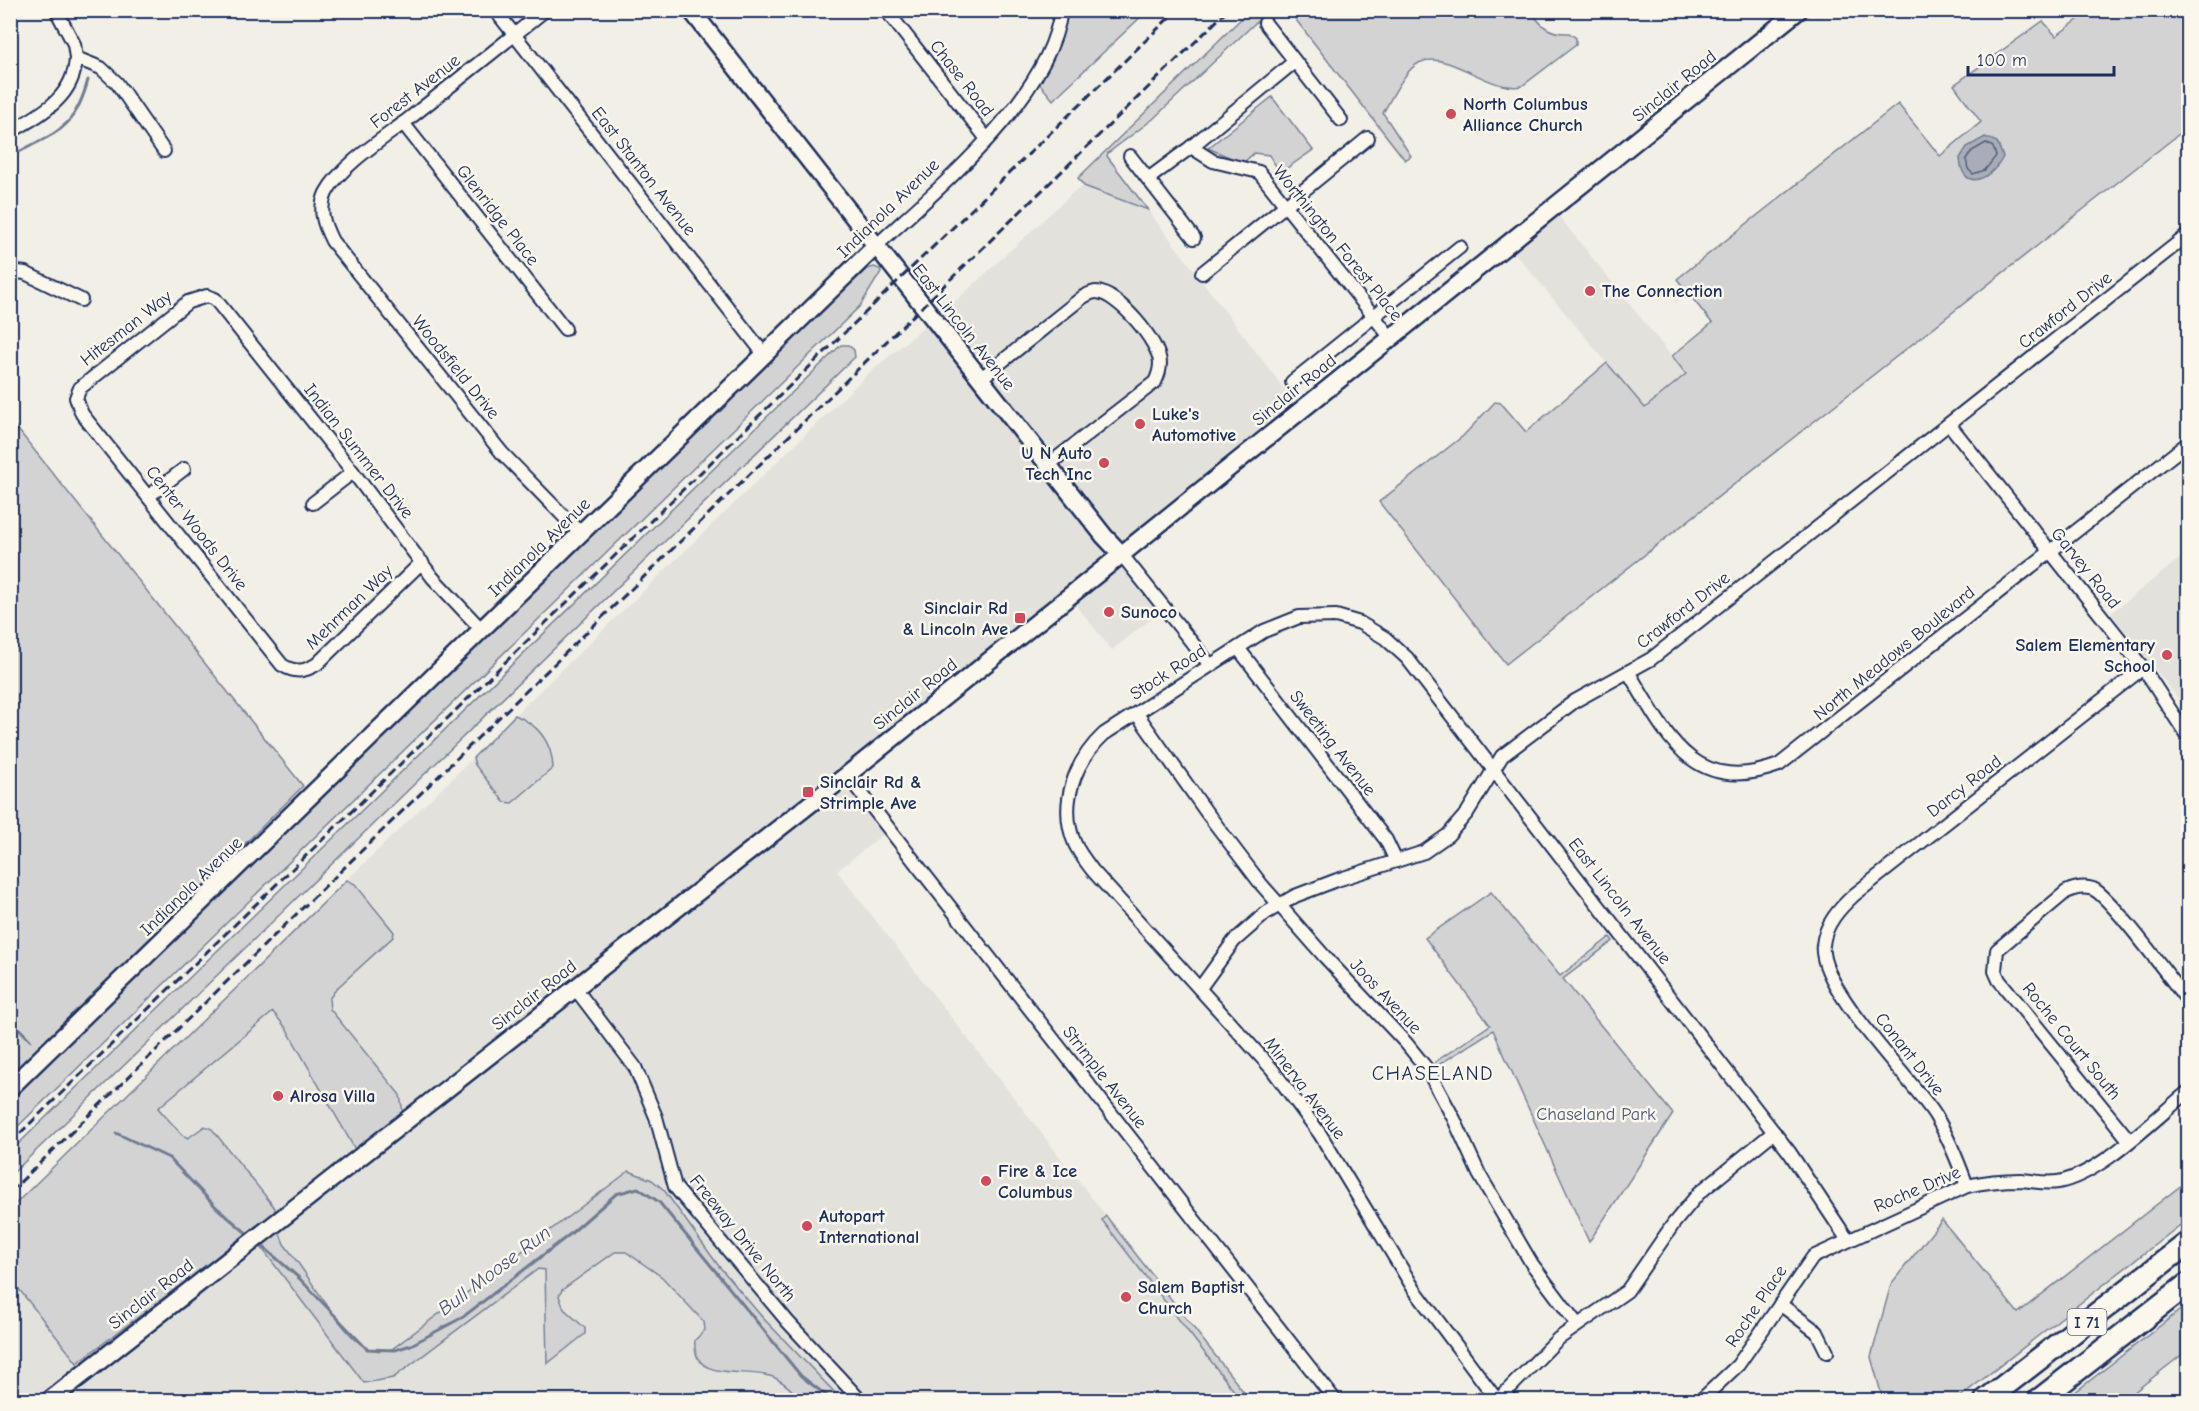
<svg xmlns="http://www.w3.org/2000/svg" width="2199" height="1411" viewBox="0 0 2199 1411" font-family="'Comic Neue',sans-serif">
	<rect width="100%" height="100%" fill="#f2efe6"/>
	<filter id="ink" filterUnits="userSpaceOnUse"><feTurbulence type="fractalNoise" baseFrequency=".0167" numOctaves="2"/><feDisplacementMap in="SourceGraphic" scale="12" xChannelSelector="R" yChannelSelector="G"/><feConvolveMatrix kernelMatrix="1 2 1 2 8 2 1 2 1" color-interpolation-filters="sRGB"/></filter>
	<g filter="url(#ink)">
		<g fill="#e2e1dc">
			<path d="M1084 186 1148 210 1301 411 1123 553 1166 607 1112 650 1069 597 849 772 891 828 837 871 1106 1216 1102 1220 1241 1400H842L762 1317 718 1265 664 1190 392 1349 376 1352 363 1346 345 1327 284 1244 274 1215 205 1126 188 1138 181 1135 158 1108 273 1012 286 1028 356 1151 400 1095 330 1009 329 999 337 988 393 937 355 884 347 880 473 758 475 765 532 722 515 715 868 374 960 297 1076 190Z"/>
			<path d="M1553 209 1686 374 1645 408 1508 245Z"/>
			<path d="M2188 552V711L2111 613Z"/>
			<path d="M251 1233 364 1383 393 1378 538 1269 545 1270 547 1364 585 1328 564 1309 559 1296 562 1290 615 1252H626L662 1277 704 1323 706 1330 695 1340 694 1351 776 1378 803 1400H11L10 1279 77 1363Z"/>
		</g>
		<g fill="#d2d3d2" stroke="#768198" stroke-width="1.5">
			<path d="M1250 10 1268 11 1153 119 1108 153 1107 156 1148 210 1084 186 1078 178Z"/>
			<path d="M1067 11H1147L1053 100 1039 83 1062 36Z"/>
			<path d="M1289 11H1531C1541 26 1549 34 1569 33L1576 38V45L1522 86C1486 94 1438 38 1410 70 1399 82 1391 99 1383 113L1411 156 1405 160Z"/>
			<path d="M2090 11H2188V127L1506 664 1379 502 1463 436 1495 402 1501 403 1526 432 1607 363 1645 408 1686 374 1672 356 1712 323 1677 279 1898 104 1940 156 1981 122 1954 85 2043 21 2056 36Z"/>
			<path d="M1272 97 1313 150 1277 175 1276 166 1269 155 1254 153 1243 163 1208 148Z"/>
			<path d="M874 267 880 269 881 272 860 306 11 1133V1096L796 333 867 269Z"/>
			<path d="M841 345H848L854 350 855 357 11 1175V1151Z"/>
			<path d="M11 421 303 786 11 1077Z"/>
			<path d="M515 715C539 725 552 742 553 768L512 803 504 802 475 765 473 758Z"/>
			<path d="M347 880 355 884 394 932 393 937 337 988 329 999 330 1009 400 1095 403 1113 356 1151 286 1028 273 1012 158 1108 182 1135 188 1138 205 1126 212 1129 275 1208 274 1215 77 1363 11 1279V1208Z"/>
			<path d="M1491 892 1560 976 1610 937 1613 941 1563 979 1673 1114 1589 1242 1493 1030 1437 1066 1435 1062 1490 1025 1425 938Z"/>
			<path d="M629 1171 652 1180 664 1190 718 1265 762 1317 842 1400H803C794 1393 784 1381 773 1377 746 1367 691 1384 695 1340L705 1330 704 1322 662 1277 626 1252H615L562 1290 559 1296 564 1309 585 1328V1334L547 1364 545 1270 538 1269 393 1378 364 1383 258 1243 278 1228 284 1244C304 1268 341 1333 365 1347 374 1352 382 1351 392 1349Z"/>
			<path d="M2188 1180V1219L1956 1400H1883L1871 1357 1891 1284 1942 1220 2018 1313Z"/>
			<path d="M1106 1216 1250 1400H1241L1102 1220Z"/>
			<path d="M2188 1304V1350L2124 1400H2065Z"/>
		</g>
		<path fill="#a9adb7" stroke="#707b93" stroke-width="1.5" d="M1985 137 1997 142 2003 157C1992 179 1962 194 1960 158L1967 147Z"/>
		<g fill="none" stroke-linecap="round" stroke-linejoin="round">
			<path stroke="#546182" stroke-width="1.5" d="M1986 143 1993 147 1996 156 1985 170 1973 174 1968 169 1966 159 1972 151Z"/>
			<g stroke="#707b93" stroke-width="3">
				<path d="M10 157C54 131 73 135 88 80"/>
				<path d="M10 1019 30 1040"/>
				<path d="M116 1133 169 1158 217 1208 250 1236"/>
				<path d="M260 1244 299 1278 367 1349 395 1350 411 1345 463 1317 569 1235 616 1194 638 1188 659 1202 801 1376 832 1400"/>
			</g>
			<defs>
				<g id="street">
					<path d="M56 10 74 44 76 58 101 68 117 83 164 151"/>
					<path d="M495 10 764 354"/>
					<path d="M545 10C497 49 449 87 401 125 378 142 339 168 326 193 318 210 324 225 332 241L502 453 581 534"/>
					<path d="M886 10 987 139"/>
					<path d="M1265 23 1341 120"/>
					<path d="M403 123 565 329"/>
					<path d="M10 132C41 114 74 98 76 58"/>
					<path d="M1191 147 1294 62"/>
					<path d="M1130 156 1194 238"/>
					<path d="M1148 179 1191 147 1213 161 1259 172 1391 338"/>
					<path d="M876 246C937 189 1050 98 1061 10"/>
					<path d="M10 271 25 273 81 300"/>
					<path d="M1202 273 1368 138"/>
					<path d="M980 379 1083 297C1087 295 1092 292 1096 292 1117 292 1160 343 1160 363 1160 370 1158 376 1155 382L1048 465"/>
					<path d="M1292 382 1460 247"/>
					<path d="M1949 424 2143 668 2188 737"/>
					<path d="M149 496 184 469"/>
					<path d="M313 503 353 472"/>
					<path d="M1122 555 1210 665"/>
					<path d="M422 562 317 664C304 672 295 673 282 665L82 414 76 398 80 388 188 302 207 296 215 299 353 472 433 578 482 630"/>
					<path d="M1238 648 1386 840 1396 861"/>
					<path d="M1629 673C1666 735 1694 797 1779 765L2188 443"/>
					<path d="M1137 714 1207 813 1261 884 1325 957 1406 1043 1427 1069 1454 1119 1479 1174 1532 1264 1577 1324"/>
					<path d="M847 775 1335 1400"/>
					<path d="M575 988 635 1067 656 1117 675 1187 788 1322 860 1400"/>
					<path d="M1200 988 1234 941 1266 913 1295 896 1337 880 1424 852 1448 835 1467 813 1502 756 1575 701 1651 659 2188 235"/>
					<path d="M2129 1140 1999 980 1995 971 1997 950 2066 892C2075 888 2084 886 2093 889 2110 896 2173 982 2188 1001"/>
					<path d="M1967 1186C1958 1161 1949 1138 1935 1115 1911 1078 1817 986 1823 945 1825 924 1840 908 1854 895L2143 668"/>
					<path d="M1780 1304 1817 1332 1827 1352"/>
					<path d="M1497 1400 1414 1289 1320 1134 1272 1069 1093 871C1087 863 1079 853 1075 844 1058 804 1075 761 1104 734L1264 631 1299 617 1336 616 1360 623 1385 638 1407 658 1790 1153 1847 1239"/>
					<path d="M1498 1400 1558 1339 1627 1291 1674 1223 1699 1193 1774 1132"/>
					<path d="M1701 1400 1738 1365 1813 1257 1967 1186C1984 1182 2003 1180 2021 1180 2034 1181 2045 1184 2058 1182 2100 1175 2154 1119 2188 1092"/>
				</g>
				<g id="secondary">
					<path d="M691 10 1104 536 1122 555"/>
					<path d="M10 1088 876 246"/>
					<path d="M50 1400 847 775 1799 10"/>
				</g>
				<g id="highway">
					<path d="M1986 1400 2188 1243"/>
					<path d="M2039 1400 2188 1284"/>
				</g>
			</defs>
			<use href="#street" stroke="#1b2f5e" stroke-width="16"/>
			<use href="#secondary" stroke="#1b2f5e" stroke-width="21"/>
			<use href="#highway" stroke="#1b2f5e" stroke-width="26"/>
			<use href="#street" stroke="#fbf7ec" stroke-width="12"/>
			<use href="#secondary" stroke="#fbf7ec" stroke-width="16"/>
			<use href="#highway" stroke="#fbf7ec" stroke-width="21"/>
			<g stroke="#1b2f5e" stroke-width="3" stroke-dasharray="9 4.5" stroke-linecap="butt">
				<path d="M10 1143 1177 10"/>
				<path d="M10 1192 1228 10"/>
			</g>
		</g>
	</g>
	<g fill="#d1495b" stroke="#fbf7ec" stroke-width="2">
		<circle cx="1451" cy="114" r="6"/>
		<circle cx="1590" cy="291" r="6"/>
		<circle cx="1140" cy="424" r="6"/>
		<circle cx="1104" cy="463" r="6"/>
		<circle cx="1109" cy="612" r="6"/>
		<rect x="1014" y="612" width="12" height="12" rx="3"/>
		<circle cx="2167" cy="655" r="6"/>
		<rect x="802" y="786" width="12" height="12" rx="3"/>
		<circle cx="278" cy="1096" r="6"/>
		<circle cx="986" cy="1181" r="6"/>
		<circle cx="807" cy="1226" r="6"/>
		<circle cx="1126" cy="1297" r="6"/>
	</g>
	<g text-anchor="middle" stroke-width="5" stroke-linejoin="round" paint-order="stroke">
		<rect fill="#fbf7ec" stroke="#5e6b89" stroke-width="1.5" x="2067.5" y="1309" width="39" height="26" rx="4.5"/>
		<g font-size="16" font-weight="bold" fill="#1b2f5e">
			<text x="2087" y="1328">I 71</text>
		</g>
		<g font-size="18" fill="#1b2f5e" stroke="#fbf7ec">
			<text transform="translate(962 78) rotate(52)" y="6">Chase Road</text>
			<text transform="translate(1674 86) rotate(-39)" y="6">Sinclair Road</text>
			<text transform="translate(415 91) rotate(-38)" y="6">Forest Avenue</text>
			<text transform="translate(644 171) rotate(52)" y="6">East Stanton Avenue</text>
			<text transform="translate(888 208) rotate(-44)" y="6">Indianola Avenue</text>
			<text transform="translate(498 215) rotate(52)" y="6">Glenridge Place</text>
			<text transform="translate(1338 243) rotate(51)" y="6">Worthington Forest Place</text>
			<text transform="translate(2065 310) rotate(-38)" y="6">Crawford Drive</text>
			<text transform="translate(964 327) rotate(52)" y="6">East Lincoln Avenue</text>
			<text transform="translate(126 328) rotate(-38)" y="6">Hitesman Way</text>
			<text transform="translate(456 367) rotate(51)" y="6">Woodsfield Drive</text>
			<text transform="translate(1294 390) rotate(-39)" y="6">Sinclair Road</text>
			<text transform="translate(359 451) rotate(52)" y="6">Indian Summer Drive</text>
			<text transform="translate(197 528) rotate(52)" y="6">Center Woods Drive</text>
			<text transform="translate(539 547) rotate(-44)" y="6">Indianola Avenue</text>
			<text transform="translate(2086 568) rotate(51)" y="6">Garvey Road</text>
			<text transform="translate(349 607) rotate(-44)" y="6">Mehrman Way</text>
			<text transform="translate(1683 610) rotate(-38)" y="6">Crawford Drive</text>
			<text transform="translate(1894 653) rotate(-39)" y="6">North Meadows Boulevard</text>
			<text transform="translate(1168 672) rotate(-33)" y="6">Stock Road</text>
			<text transform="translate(915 694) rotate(-39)" y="6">Sinclair Road</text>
			<text transform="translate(1333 743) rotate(52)" y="6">Sweeting Avenue</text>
			<text transform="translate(1964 786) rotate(-38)" y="6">Darcy Road</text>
			<text transform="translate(191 886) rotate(-44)" y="6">Indianola Avenue</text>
			<text transform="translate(1620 901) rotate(52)" y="6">East Lincoln Avenue</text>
			<text transform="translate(534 995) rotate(-38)" y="6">Sinclair Road</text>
			<text transform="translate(1386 996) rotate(47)" y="6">Joos Avenue</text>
			<text transform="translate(2072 1041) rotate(51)" y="6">Roche Court South</text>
			<text transform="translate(1910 1054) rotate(52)" y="6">Conant Drive</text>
			<text transform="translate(1105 1077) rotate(52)" y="6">Strimple Avenue</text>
			<text transform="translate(1305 1088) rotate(53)" y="6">Minerva Avenue</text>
			<text transform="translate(1917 1189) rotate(-23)" y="6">Roche Drive</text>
			<text transform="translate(743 1238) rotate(51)" y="6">Freeway Drive North</text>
			<text transform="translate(151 1294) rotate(-38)" y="6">Sinclair Road</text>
			<text transform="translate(1756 1306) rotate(-56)" y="6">Roche Place</text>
		</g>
		<g font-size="18" font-weight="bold" fill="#1b2f5e" stroke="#fbf7ec" text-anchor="start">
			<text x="1463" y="110">North Columbus<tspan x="1463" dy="21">Alliance Church</tspan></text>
			<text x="1602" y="297">The Connection</text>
			<text x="1152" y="420">Luke's<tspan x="1152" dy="21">Automotive</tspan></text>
			<text x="1092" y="459" text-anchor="end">U N Auto<tspan x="1092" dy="21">Tech Inc</tspan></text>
			<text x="1008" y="614" text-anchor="end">Sinclair Rd<tspan x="1008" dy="21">&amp; Lincoln Ave</tspan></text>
			<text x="1121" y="618">Sunoco</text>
			<text x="2155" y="651" text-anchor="end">Salem Elementary<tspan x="2155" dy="21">School</tspan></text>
			<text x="820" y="788">Sinclair Rd &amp;<tspan x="820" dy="21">Strimple Ave</tspan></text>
			<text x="290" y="1102">Alrosa Villa</text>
			<text x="998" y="1177">Fire &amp; Ice<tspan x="998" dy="21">Columbus</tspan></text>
			<text x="819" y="1222">Autopart<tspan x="819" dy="21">International</tspan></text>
			<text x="1138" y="1293">Salem Baptist<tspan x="1138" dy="21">Church</tspan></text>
		</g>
		<g font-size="18" fill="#49587b" stroke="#fbf7ec">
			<text x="1596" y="1120">Chaseland Park</text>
		</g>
		<g font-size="20" letter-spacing="1.5" fill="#1b2f5e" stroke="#fbf7ec">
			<text x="1433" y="1080">CHASELAND</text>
		</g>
		<g font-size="20" font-style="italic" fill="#465579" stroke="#fbf7ec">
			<text transform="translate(494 1270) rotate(-37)" y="7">Bull Moose Run</text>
		</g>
	</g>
	<rect width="2199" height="1411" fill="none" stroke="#fbf7ec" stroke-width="36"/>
	<rect x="18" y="18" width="2163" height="1375" fill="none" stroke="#1b2f5e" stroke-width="2" filter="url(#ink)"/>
	<path d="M1968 66v9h146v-9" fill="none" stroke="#1b2f5e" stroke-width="3"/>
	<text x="1977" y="66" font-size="18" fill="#1b2f5e" stroke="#fbf7ec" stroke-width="4.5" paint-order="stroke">100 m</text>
</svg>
